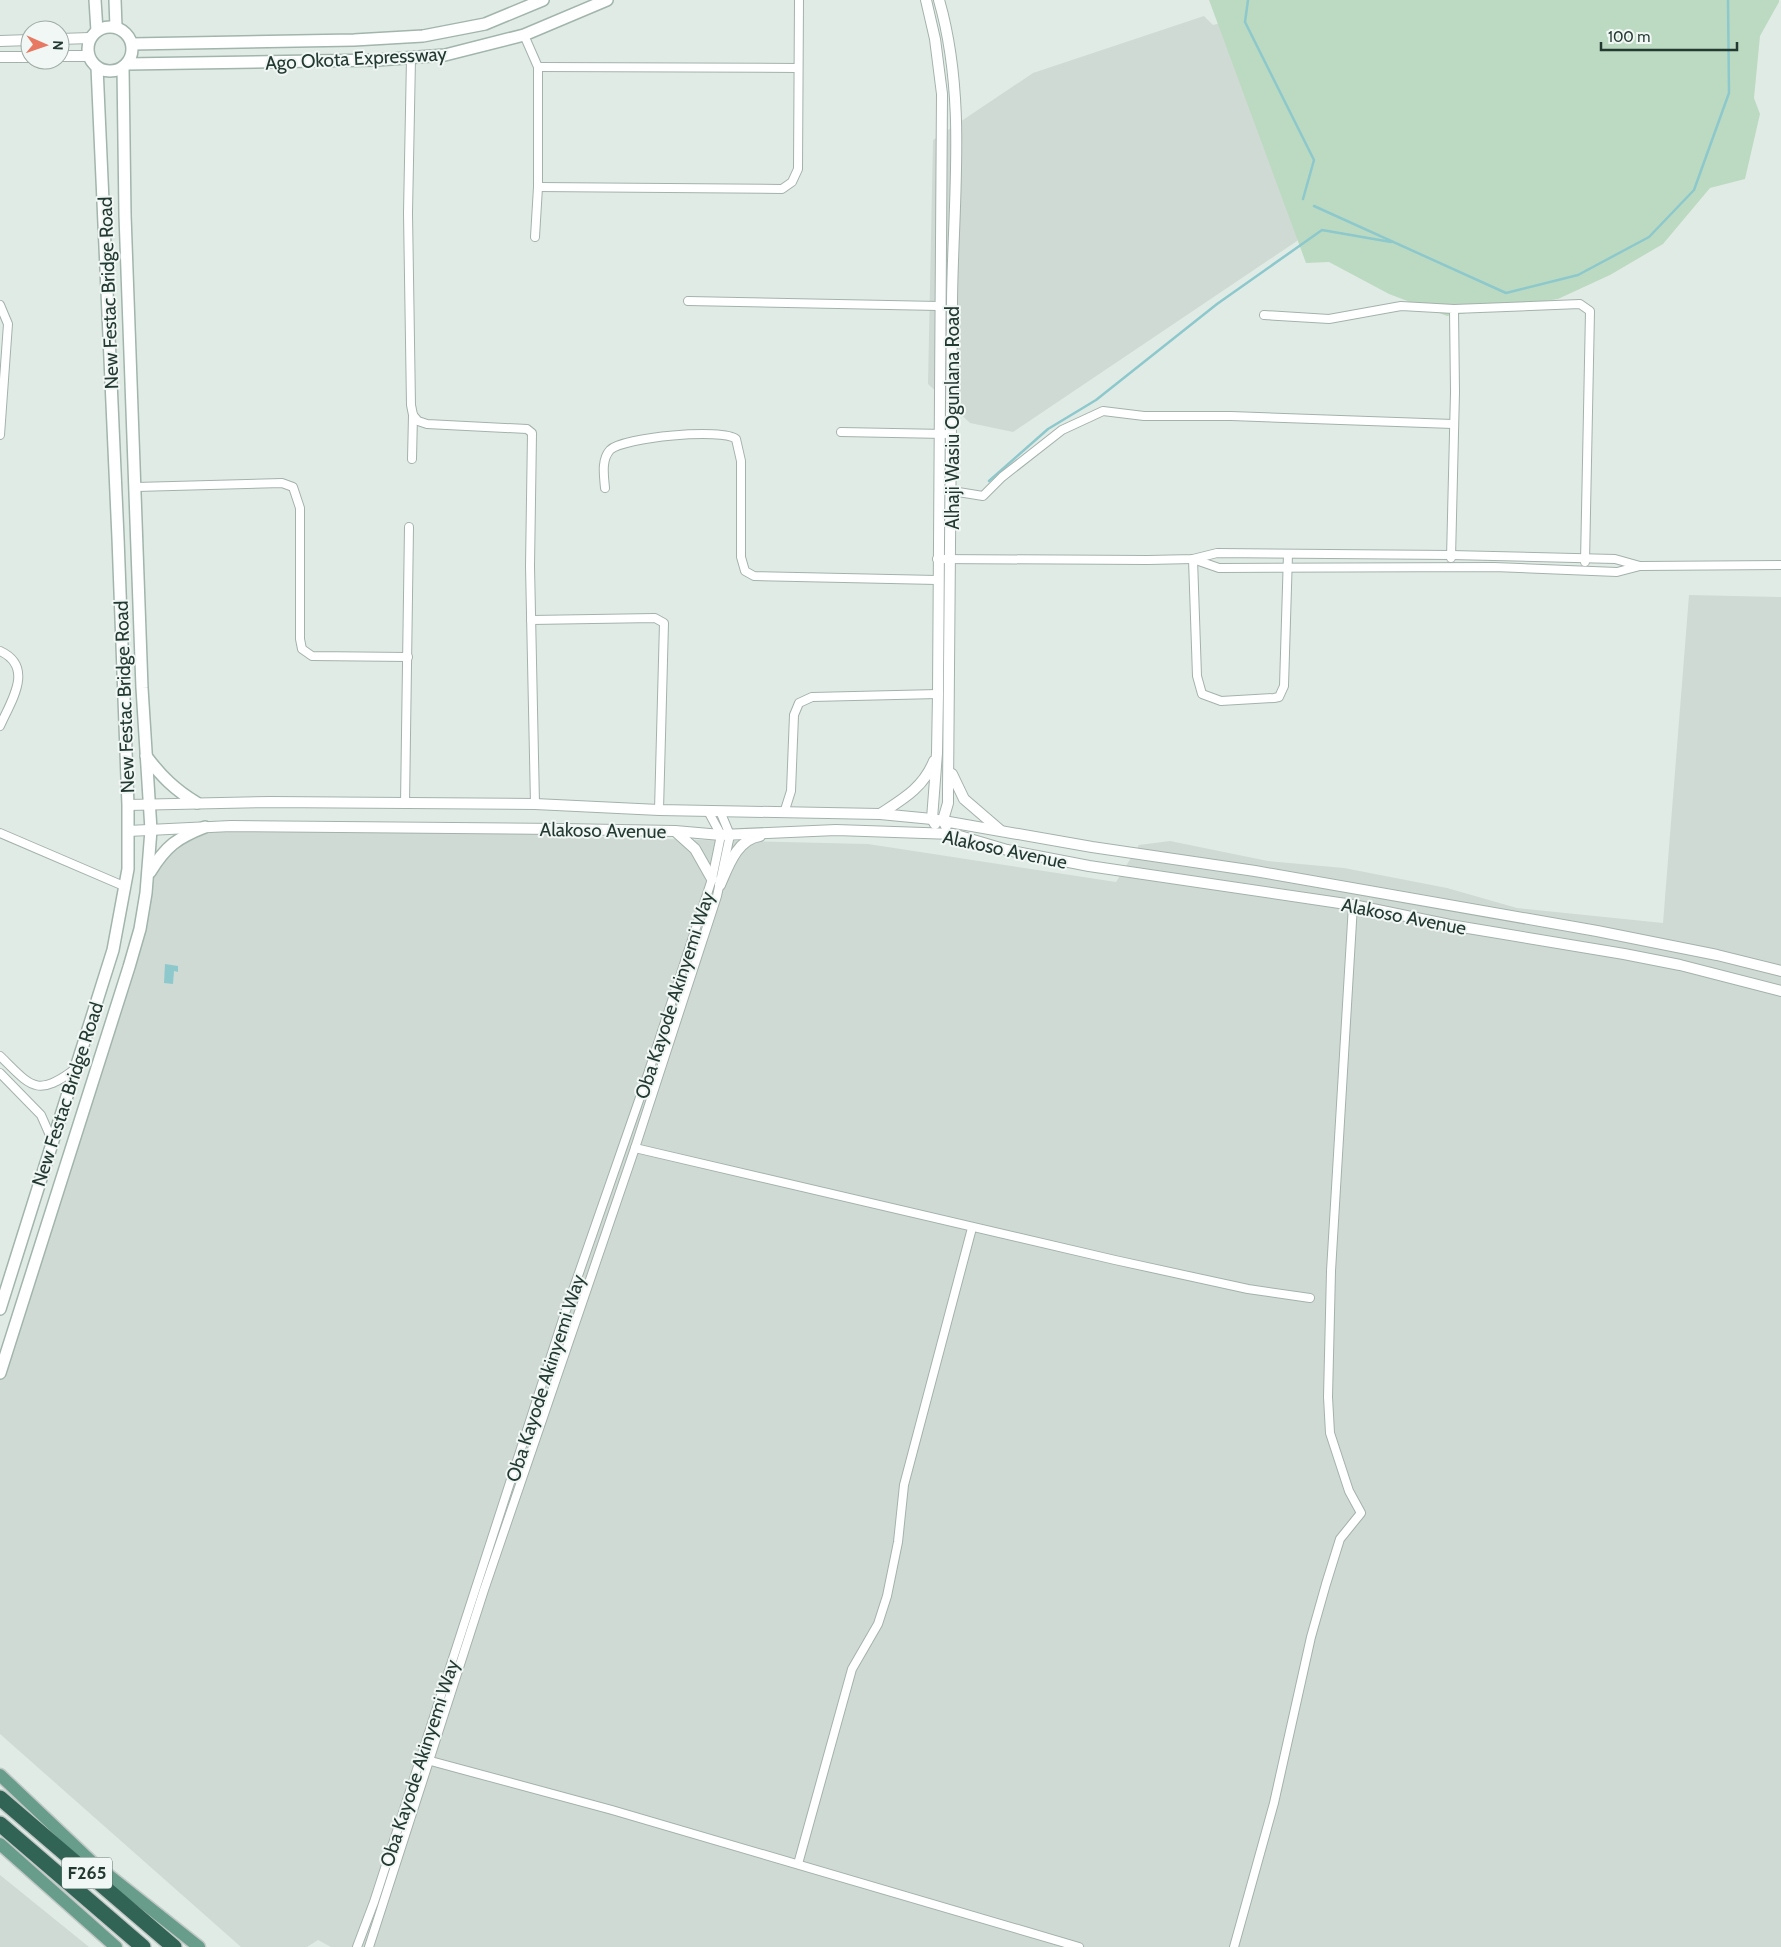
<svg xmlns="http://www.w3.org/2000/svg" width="1781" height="1947" viewBox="0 0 1781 1947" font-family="Cabin,sans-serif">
	<rect width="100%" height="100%" fill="#e1ebe6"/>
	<g fill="#d0dad4">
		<path d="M1204 16 1213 25 1232 20 1318 191 1297 241 1013 432 970 423 928 384 933 140 1033 73Z"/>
		<path d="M1689 595 1781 597V1947H331L318 1940 307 1947H241L0 1734V1378L113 1035 153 858 190 826 433 828 622 838 868 844 1116 882 1139 845 1170 841 1268 861 1344 868 1447 888 1517 908 1663 923Z"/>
		<path d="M0 1875 89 1947H0Z"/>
	</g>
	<path fill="#bcdac1" d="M1209 0H1779V2L1760 36 1754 98 1760 114 1745 179 1710 188 1663 244 1610 275 1558 299 1447 316 1389 294 1329 262 1306 263Z"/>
	<path fill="#8dc8cc" d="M165 964 178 966V972L174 971 173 984 164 983Z"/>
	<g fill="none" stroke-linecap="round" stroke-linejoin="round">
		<g stroke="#8dc8cc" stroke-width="2.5">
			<path d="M1248 0 1245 22 1314 160 1303 199"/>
			<path d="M1314 206 1506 293 1578 275 1649 237 1694 190 1729 93 1728 0"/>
			<path d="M989 481 1048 429 1096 400 1217 304 1322 230 1391 242"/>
		</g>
		<defs>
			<g id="minor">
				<path d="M524 35 538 67V187L535 237"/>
				<path d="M411 58 408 213 411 405 413 415 418 421 427 424 527 429 532 433 530 566 535 804"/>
				<path d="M538 67 798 68"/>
				<path d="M538 187 782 189 792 182 798 169 799 0"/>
				<path d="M688 301 939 306"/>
				<path d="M0 305 8 324 0 435"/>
				<path d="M1454 309 1580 304 1590 311 1585 562"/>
				<path d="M1264 315 1329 319 1401 306 1454 309 1455 392 1451 558"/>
				<path d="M841 432 945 434"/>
				<path d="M412 459 413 415"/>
				<path d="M136 487 282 483 293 487 300 508V639L302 649 312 656 408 657"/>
				<path d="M605 488C604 476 601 460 610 450 623 437 723 428 736 439L741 461V557L745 571 754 576 937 580"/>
				<path d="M952 491 983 496 1002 477 1062 430 1103 411 1144 416H1231L1453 424"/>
				<path d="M937 559 1148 560 1193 559 1217 553 1451 555 1615 559 1640 566"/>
				<path d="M1193 559 1219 568 1494 567 1617 572 1640 566 1781 565"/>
				<path d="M1193 559 1197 676 1202 694 1221 701 1274 698 1279 697 1284 686 1288 554"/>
				<path d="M531 620 655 618 664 623 659 810"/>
				<path d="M0 651C35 667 11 701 0 726"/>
				<path d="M405 804 409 527"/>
				<path d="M784 813 791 791 794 715 799 703 812 697 938 694"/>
				<path d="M0 833 126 887"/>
				<path d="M0 1056C30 1085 36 1099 75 1069"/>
				<path d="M0 1073 41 1115 52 1140"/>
				<path d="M635 1148 1115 1260 1248 1289 1310 1298"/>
				<path d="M427 1760 612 1810 1079 1947"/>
				<path d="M798 1864 852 1669 878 1624 887 1596 898 1542 904 1485 972 1228"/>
				<path d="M357 1947 374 1902 564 1316 645 1083 712 879 721 835 708 811"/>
				<path d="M369 1947 484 1590 635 1148 717 896 730 835 720 811"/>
				<path d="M1234 1947 1274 1803 1311 1637 1326 1584 1340 1539 1361 1513 1349 1491 1330 1433 1328 1397 1331 1271 1353 905"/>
			</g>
			<g id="tertiary">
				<path d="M926 0 935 39 942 94 938 694 937 753 932 819 935 824"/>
				<path d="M939 0C967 97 953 201 952 301 951 464 950 627 948 790V803L943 820 946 826"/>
				<path d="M60 39 90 38"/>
				<path d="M0 41 30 40"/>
				<path d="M60 56H89"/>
				<path d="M0 57H30"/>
				<path d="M952 774 964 799 1000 830"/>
				<path d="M128 805 270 802 535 804 659 810 880 814 932 819 1092 847 1255 871 1597 931 1717 955 1781 971"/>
				<path d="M880 814C903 799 923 788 934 761"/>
				<path d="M128 831 231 826 561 829 675 831 721 835 836 830 953 834 1007 850 1089 866 1353 905 1450 925 1624 954 1680 965 1781 991"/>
				<path d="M675 831 695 849 712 879"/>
				<path d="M720 885C728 867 737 839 760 836"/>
			</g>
			<g id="secondary">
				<path d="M95 0 97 31"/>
				<path d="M115 0 116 27"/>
				<circle cx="110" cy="49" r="22"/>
				<path d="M132 44 354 40 423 36 485 24 543 0"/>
				<path d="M127 64 378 60 445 55 524 35 607 0"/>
				<path d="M146 756C161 776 175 790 197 803"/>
				<path d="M150 872C166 846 177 838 205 827"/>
				<path d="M0 1309 113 950 128 869V805L118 538 97 67"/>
				<path d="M0 1373 129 967 140 929 146 893 151 830 142 688 125 215 123 67"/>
			</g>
			<g id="primary">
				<path d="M0 1775 93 1863 199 1947"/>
				<path d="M0 1844 116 1947"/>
			</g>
			<g id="motorway">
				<path d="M0 1798 174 1947"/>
				<path d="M0 1824 143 1947"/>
			</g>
		</defs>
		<use href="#minor" stroke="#a4b2ac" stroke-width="10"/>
		<use href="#tertiary" stroke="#a4b2ac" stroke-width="12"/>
		<use href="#secondary" stroke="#a1b5ac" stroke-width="14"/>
		<use href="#primary" stroke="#c1c8c6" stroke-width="15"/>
		<use href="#motorway" stroke="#c1c8c6" stroke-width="18"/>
		<use href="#minor" stroke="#fff" stroke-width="8"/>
		<use href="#tertiary" stroke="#fff" stroke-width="10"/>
		<use href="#secondary" stroke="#fff" stroke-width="11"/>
		<use href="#primary" stroke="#699d8b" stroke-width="12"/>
		<use href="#motorway" stroke="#316455" stroke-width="15"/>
	</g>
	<g text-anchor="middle" stroke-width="4" stroke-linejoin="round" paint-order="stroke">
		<rect fill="#f1f7f4" stroke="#61736c" stroke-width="1" x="62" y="1857.5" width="50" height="31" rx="4"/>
		<g font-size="18" font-weight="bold" fill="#233a32">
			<text x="87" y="1879">F265</text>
		</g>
		<g font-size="19" fill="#233a32" stroke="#f1f7f4">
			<text transform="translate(356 58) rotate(-3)" y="7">Ago Okota Expressway</text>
			<text transform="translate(108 293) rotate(-92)" y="7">New Festac Bridge Road</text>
			<text transform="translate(952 418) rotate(-90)" y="7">Alhaji Wasiu Ogunlana Road</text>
			<text transform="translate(124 697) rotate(-92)" y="7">New Festac Bridge Road</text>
			<text transform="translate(603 830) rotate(1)" y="7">Alakoso Avenue</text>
			<text transform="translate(1005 849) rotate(12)" y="7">Alakoso Avenue</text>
			<text transform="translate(1404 916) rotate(11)" y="7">Alakoso Avenue</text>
			<text transform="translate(674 995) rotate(-72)" y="7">Oba Kayode Akinyemi Way</text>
			<text transform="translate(67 1094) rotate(-72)" y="7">New Festac Bridge Road</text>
			<text transform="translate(545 1378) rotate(-72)" y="7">Oba Kayode Akinyemi Way</text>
			<text transform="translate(419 1763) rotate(-72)" y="7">Oba Kayode Akinyemi Way</text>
		</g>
	</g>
	<g transform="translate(45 45) rotate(92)"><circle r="24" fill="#f1f7f4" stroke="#9faba6"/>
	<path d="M0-4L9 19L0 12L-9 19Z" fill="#e77862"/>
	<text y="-8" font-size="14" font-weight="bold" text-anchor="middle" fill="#233a32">N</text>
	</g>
	<path d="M1601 42v8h136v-8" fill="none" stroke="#233a32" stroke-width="2.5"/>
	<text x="1608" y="42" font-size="15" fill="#233a32" stroke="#f1f7f4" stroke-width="4" paint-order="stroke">100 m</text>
</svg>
